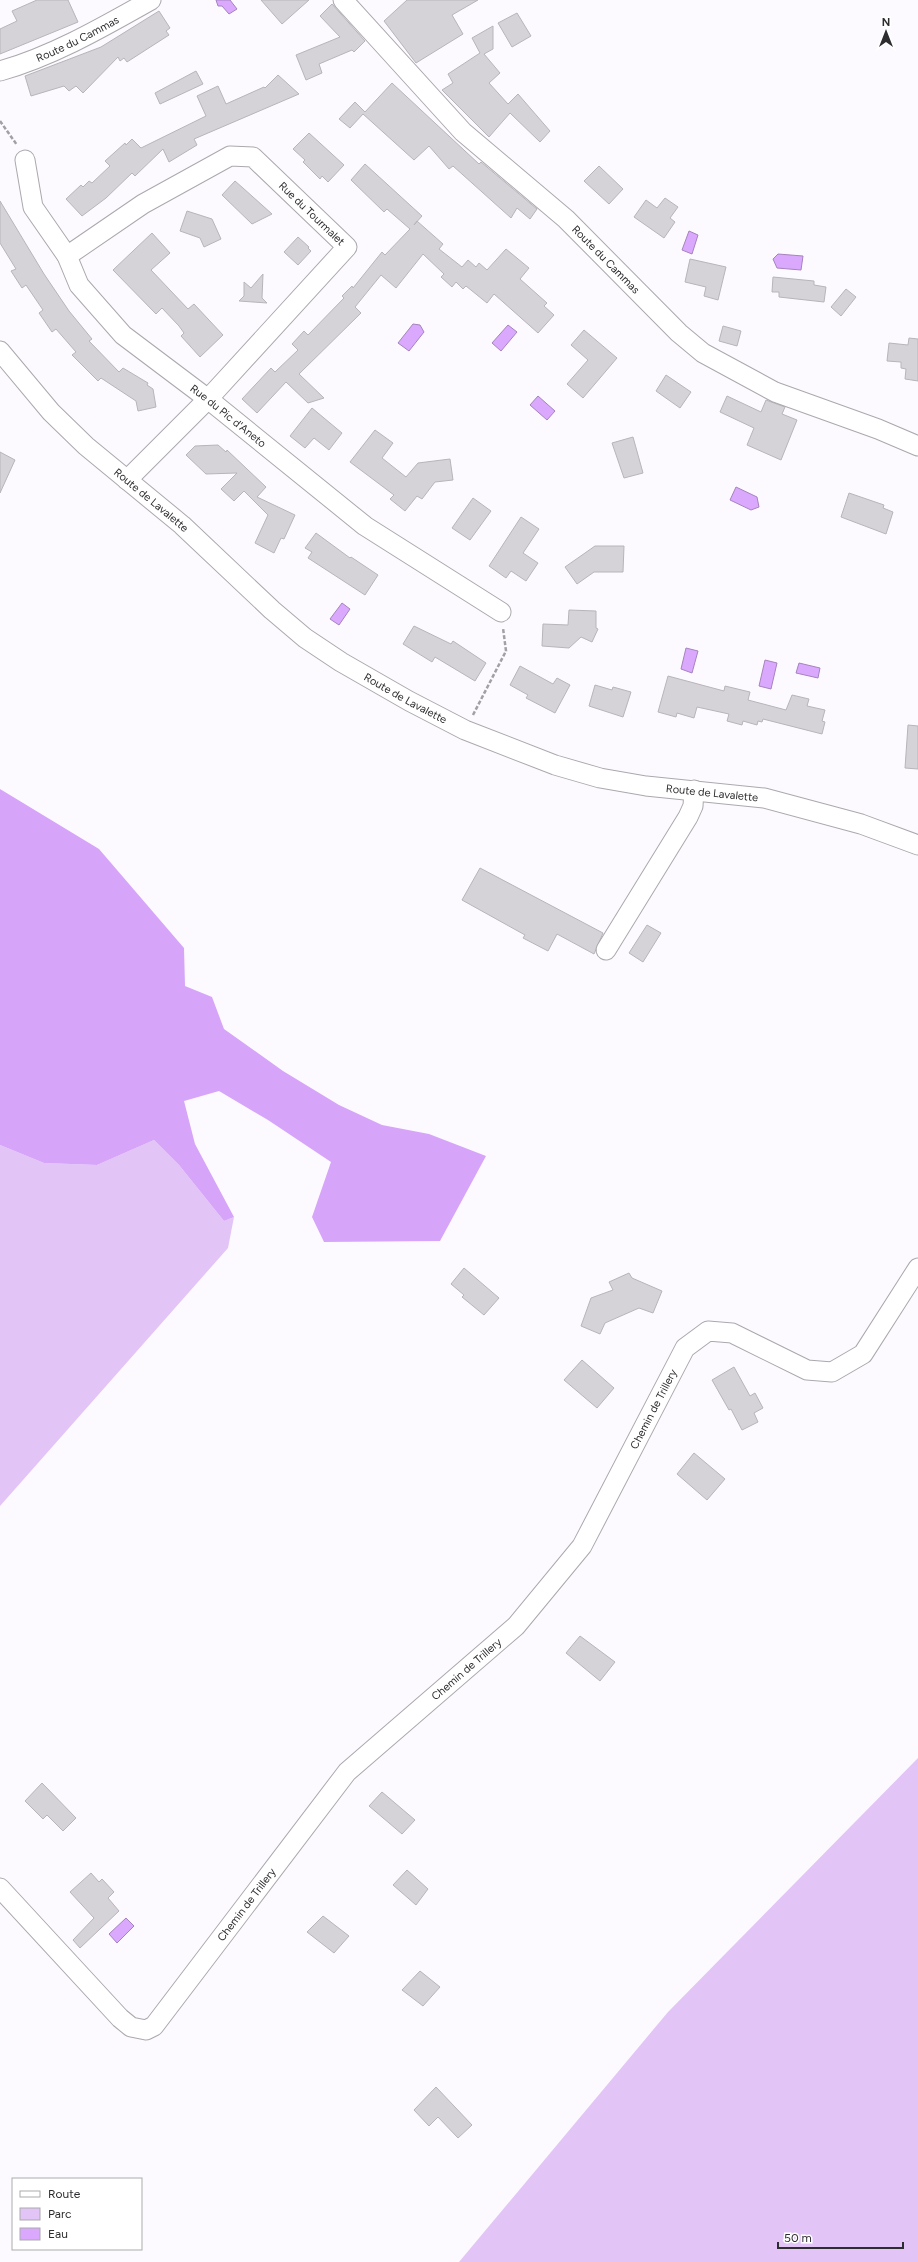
<svg xmlns="http://www.w3.org/2000/svg" width="918" height="2262" viewBox="0 0 918 2262" font-family="Figtree,sans-serif">
	<rect width="100%" height="100%" fill="#fdfaff"/>
	<g fill="#e2c4f7">
		<path d="M154 1140 179 1165 224 1221 234 1217 228 1248 0 1506V1145L44 1163 97 1165Z"/>
		<path d="M918 1758V2262H459L668 2012Z"/>
	</g>
	<path fill="#d6a4f8" d="M0 789 99 849 184 948 185 986 212 997 224 1029 283 1071 339 1105 382 1125 429 1134 486 1156 440 1241 324 1242 312 1217 331 1162 268 1120 219 1091 184 1101 195 1144 234 1217 224 1221 179 1165 154 1140 97 1165 44 1163 0 1145Z"/>
	<g fill="#daa8fd" stroke="#a683bf">
		<path d="M216 0H230L237 9 229 14 222 6H218Z"/>
		<path d="M689 231 698 235 692 254 682 250Z"/>
		<path d="M778 254 803 256 801 270 777 268 773 259Z"/>
		<path d="M413 324 420 325 424 332 409 351 398 343Z"/>
		<path d="M508 325 517 332 501 351 492 343Z"/>
		<path d="M538 396 555 411 547 420 530 405Z"/>
		<path d="M736 487 757 497 759 507 751 510 730 500Z"/>
		<path d="M342 603 350 609 339 625 330 619Z"/>
		<path d="M686 648 698 651 692 673 681 669Z"/>
		<path d="M765 660 777 663 771 689 759 686Z"/>
		<path d="M799 663 820 668 818 678 796 673Z"/>
		<path d="M126 1918 134 1926 117 1943 109 1934Z"/>
	</g>
	<g fill="#d5d2d8" stroke="#b7b4ba">
		<path d="M37 0H68L78 22 0 54V29L17 21 12 11Z"/>
		<path d="M261 0H309L282 24Z"/>
		<path d="M407 0H478L452 15 463 34 416 63 384 21Z"/>
		<path d="M332 4 365 41 354 52 352 50 319 64 322 73 306 80 296 55 340 37 320 16Z"/>
		<path d="M159 11 170 28 166 31 169 35 127 62 124 58 120 61 118 57 83 93 76 86 69 91 64 86 31 96 25 76 101 47Z"/>
		<path d="M517 13 531 36 512 47 498 23Z"/>
		<path d="M493 26V49L484 54 500 73 489 83 508 104 518 94 550 131 540 142 510 113 489 137 442 90 453 83 448 74 480 53 472 38Z"/>
		<path d="M196 71 203 84 160 104 155 93Z"/>
		<path d="M278 75 299 94 194 139 197 145 169 162 163 149 135 176 132 173 106 198 82 216 66 199 81 185 83 187 89 181 92 183 110 166 105 161 125 143 126 145 132 139 141 148 206 116 197 96 218 86 226 104 264 87 265 88Z"/>
		<path d="M392 83 479 164 481 162 537 209 530 219 517 208 511 218 453 166 449 169 429 146 414 160 363 114 350 128 339 119 355 102 365 112Z"/>
		<path d="M309 133 344 165 328 182 322 176 320 179 303 162 305 160 293 149Z"/>
		<path d="M365 164 422 216 414 225 417 221 443 244 439 249 462 267 468 260 476 267 479 263 487 270 506 249 529 268 520 279 547 303 544 306 554 315 538 333 494 294 487 303 466 286 463 289 456 282 452 287 441 277 444 274 423 254 396 288 381 275 355 307 361 313 299 374 324 398 308 403 286 382 257 413 242 399 271 368 275 372 298 350 292 344 304 331 308 335 344 298 342 296 352 286 353 288 382 252 385 255 410 229 387 209 384 212 351 180Z"/>
		<path d="M599 166 623 189 609 204 584 181Z"/>
		<path d="M235 181 243 188 272 214 252 224 222 195Z"/>
		<path d="M665 198 678 207 670 218 675 222 664 238 634 217 646 200 657 208Z"/>
		<path d="M0 201 44 274 69 311 92 339 89 341 119 372 123 368 148 383 147 385 153 389 156 407 138 411 136 401 101 378 98 381 72 355 76 352 56 329 52 332 39 313 43 310 26 285 22 288 11 271 16 269 0 243Z"/>
		<path d="M187 211 212 219 221 239 204 247 200 238 180 231Z"/>
		<path d="M152 233 170 253 151 270 188 309 194 304 223 335 200 357 181 336 184 333 179 326 162 308 156 314 113 270Z"/>
		<path d="M298 237 309 247 308 248 311 251 298 265 284 252Z"/>
		<path d="M690 259 726 267 718 300 704 296 706 287 685 282Z"/>
		<path d="M263 274 262 298 267 303 239 301 244 296V282L251 288Z"/>
		<path d="M773 277 814 281V285L826 287 824 302 779 297V292H772Z"/>
		<path d="M846 289 856 297 841 316 831 307Z"/>
		<path d="M723 326 741 331 737 346 719 341Z"/>
		<path d="M584 330 617 358 583 398 567 384 588 360 571 345Z"/>
		<path d="M909 338 918 339V381L905 379 906 369 901 368V362L887 361 889 343 908 345Z"/>
		<path d="M666 375 691 392 680 408 656 391Z"/>
		<path d="M727 396 761 412 766 400 785 407 782 414 797 420 781 460 747 445 754 428 720 412Z"/>
		<path d="M312 408 342 433 329 450 314 438 305 448 290 436Z"/>
		<path d="M375 430 393 443 382 458 406 477 418 463 450 459 453 480 435 482 422 499 417 496 405 511 390 499 394 495 350 462Z"/>
		<path d="M633 437 643 473 624 478 612 443Z"/>
		<path d="M218 445 226 452 227 450 266 487 257 497 295 515 284 539 281 538 274 553 255 543 268 515 244 491 234 501 221 489 237 473 206 474 186 455 195 446Z"/>
		<path d="M0 452 15 460 0 493Z"/>
		<path d="M849 493 884 505 883 508 893 512 886 534 841 517Z"/>
		<path d="M473 498 491 511 470 540 452 528Z"/>
		<path d="M521 517 539 529 523 553 538 563 526 581 511 571 506 578 489 566Z"/>
		<path d="M316 533 350 558 351 557 378 575 365 595 308 558 312 552 305 548Z"/>
		<path d="M595 546H624L623 572H594L577 584 565 567Z"/>
		<path d="M569 610 596 611V628L598 629 592 642 581 637 569 648 542 646 543 624 568 625Z"/>
		<path d="M414 626 451 644 453 641 486 663 475 681 435 657 432 662 403 644Z"/>
		<path d="M520 666 553 684 557 678 570 685 555 713 526 698 528 695 510 685Z"/>
		<path d="M668 676 724 691 725 686 750 692 748 700 786 710 792 695 809 699 807 706 825 710 822 721 825 722 822 734 763 719 762 722 758 721 757 725 743 721 742 725 727 721 729 714 697 707 694 718 677 713 676 717 658 712Z"/>
		<path d="M595 685 612 690 613 687 631 692 623 717 589 706Z"/>
		<path d="M908 725 918 726V769L905 768Z"/>
		<path d="M480 868 603 933 594 954 557 934 548 951 523 938 525 935 462 900Z"/>
		<path d="M647 925 661 933 643 962 629 953Z"/>
		<path d="M464 1268 499 1298 484 1315 462 1297 464 1295 451 1284Z"/>
		<path d="M629 1273 632 1278 662 1291 653 1313 639 1308 605 1323 600 1334 581 1326 591 1298 613 1290 609 1282Z"/>
		<path d="M582 1360 614 1388 597 1408 564 1380Z"/>
		<path d="M734 1367 750 1396 755 1393 763 1408 754 1413 758 1422 742 1430 731 1409 729 1410 712 1380Z"/>
		<path d="M694 1453 725 1479 707 1500 677 1474Z"/>
		<path d="M580 1636 615 1662 600 1681 566 1653Z"/>
		<path d="M42 1783 76 1818 63 1831 47 1815 43 1819 25 1801Z"/>
		<path d="M382 1792 415 1820 402 1834 369 1806Z"/>
		<path d="M407 1870 428 1889 416 1905 393 1885Z"/>
		<path d="M91 1873 99 1882 102 1879 114 1892 108 1898 119 1911 80 1948 73 1940 94 1918 70 1892Z"/>
		<path d="M323 1916 349 1936 334 1953 307 1932Z"/>
		<path d="M420 1971 440 1987 423 2006 402 1990Z"/>
		<path d="M436 2087 472 2125 458 2138 438 2117 429 2126 414 2110Z"/>
	</g>
	<g fill="none" stroke-linecap="round" stroke-linejoin="round">
		<defs>
			<g id="minor">
				<path id="s1" d="M343 0 463 132 566 219 679 333 703 353 775 392 878 429 918 446"/>
				<path id="s2" d="M0 71C53 56 103 27 151 0"/>
				<path id="s3" d="M25 160 33 207 67 256 79 285 123 335 208 399 365 526 501 612"/>
				<path id="s4" d="M67 256 143 204 230 156 253 157 347 247 208 399 127 480"/>
				<path id="s5" d="M0 351 51 412 86 446 182 525 272 610 305 638 341 662 409 701 465 730 555 765 600 778 646 786 764 798 861 824 918 845"/>
				<path d="M606 950 688 817 693 806 694 790"/>
				<path id="s6" d="M0 1888 120 2018 131 2027 146 2030 154 2026 347 1772 516 1626 582 1546 685 1348 708 1331 732 1333 807 1370 832 1372 863 1354 918 1268"/>
			</g>
		</defs>
		<use href="#minor" stroke="#aba8ae" stroke-width="21"/>
		<g stroke="#a2a0a4" stroke-width="2.5" stroke-dasharray="4 2" stroke-linecap="butt">
			<path d="M0 121 17 145"/>
			<path d="M473 715 506 651 503 628"/>
		</g>
		<use href="#minor" stroke="#fff" stroke-width="19"/>
	</g>
	<g text-anchor="middle" stroke-width="3.5" stroke-linejoin="round" paint-order="stroke">
		<g font-size="11" fill="#2d2c2e" stroke="#fff">
			<text dy="4" stroke="none"><textPath href="#s2" startOffset="84">Route du Cammas</textPath></text>
			<text dy="4" stroke="none"><textPath href="#s4" startOffset="296">Rue du Tourmalet</textPath></text>
			<text dy="4" stroke="none"><textPath href="#s1" startOffset="370">Route du Cammas</textPath></text>
			<text dy="4" stroke="none"><textPath href="#s3" startOffset="338">Rue du Pic d'Aneto</textPath></text>
			<text dy="4" stroke="none"><textPath href="#s5" startOffset="213">Route de Lavalette</textPath></text>
			<text dy="4" stroke="none"><textPath href="#s5" startOffset="537">Route de Lavalette</textPath></text>
			<text dy="4" stroke="none"><textPath href="#s5" startOffset="861">Route de Lavalette</textPath></text>
			<text dy="4" stroke="none"><textPath href="#s6" startOffset="1016">Chemin de Trillery</textPath></text>
			<text dy="4" stroke="none"><textPath href="#s6" startOffset="692">Chemin de Trillery</textPath></text>
			<text dy="4" stroke="none"><textPath href="#s6" startOffset="368">Chemin de Trillery</textPath></text>
		</g>
	</g>
	<rect x="12" y="2178" width="130" height="72" fill="#ffffff" stroke="#ababab"/>
	<rect x="20" y="2191" width="20" height="6" fill="#ffffff" stroke="#ababab"/>
	<text x="48" y="2198" font-size="12" fill="#2d2c2e">Route</text>
	<rect x="20" y="2208" width="20" height="12" fill="#e2c4f7" stroke="#ababab"/>
	<text x="48" y="2218" font-size="12" fill="#2d2c2e">Parc</text>
	<rect x="20" y="2228" width="20" height="12" fill="#daa8fd" stroke="#ababab"/>
	<text x="48" y="2238" font-size="12" fill="#2d2c2e">Eau</text>
	<g transform="translate(886 32)" stroke="#ffffff" stroke-width="3" paint-order="stroke">
	<path d="M0-3L7 15L0 10L-7 15Z" fill="#2d2c2e"/>
	<text y="-6" font-size="11" font-weight="bold" text-anchor="middle" fill="#2d2c2e">N</text>
	</g>
	<path d="M778 2242v6h125v-6" fill="none" stroke="#2d2c2e" stroke-width="2"/>
	<text x="784" y="2242" font-size="12" fill="#2d2c2e" stroke="#ffffff" stroke-width="3" paint-order="stroke">50 m</text>
</svg>
